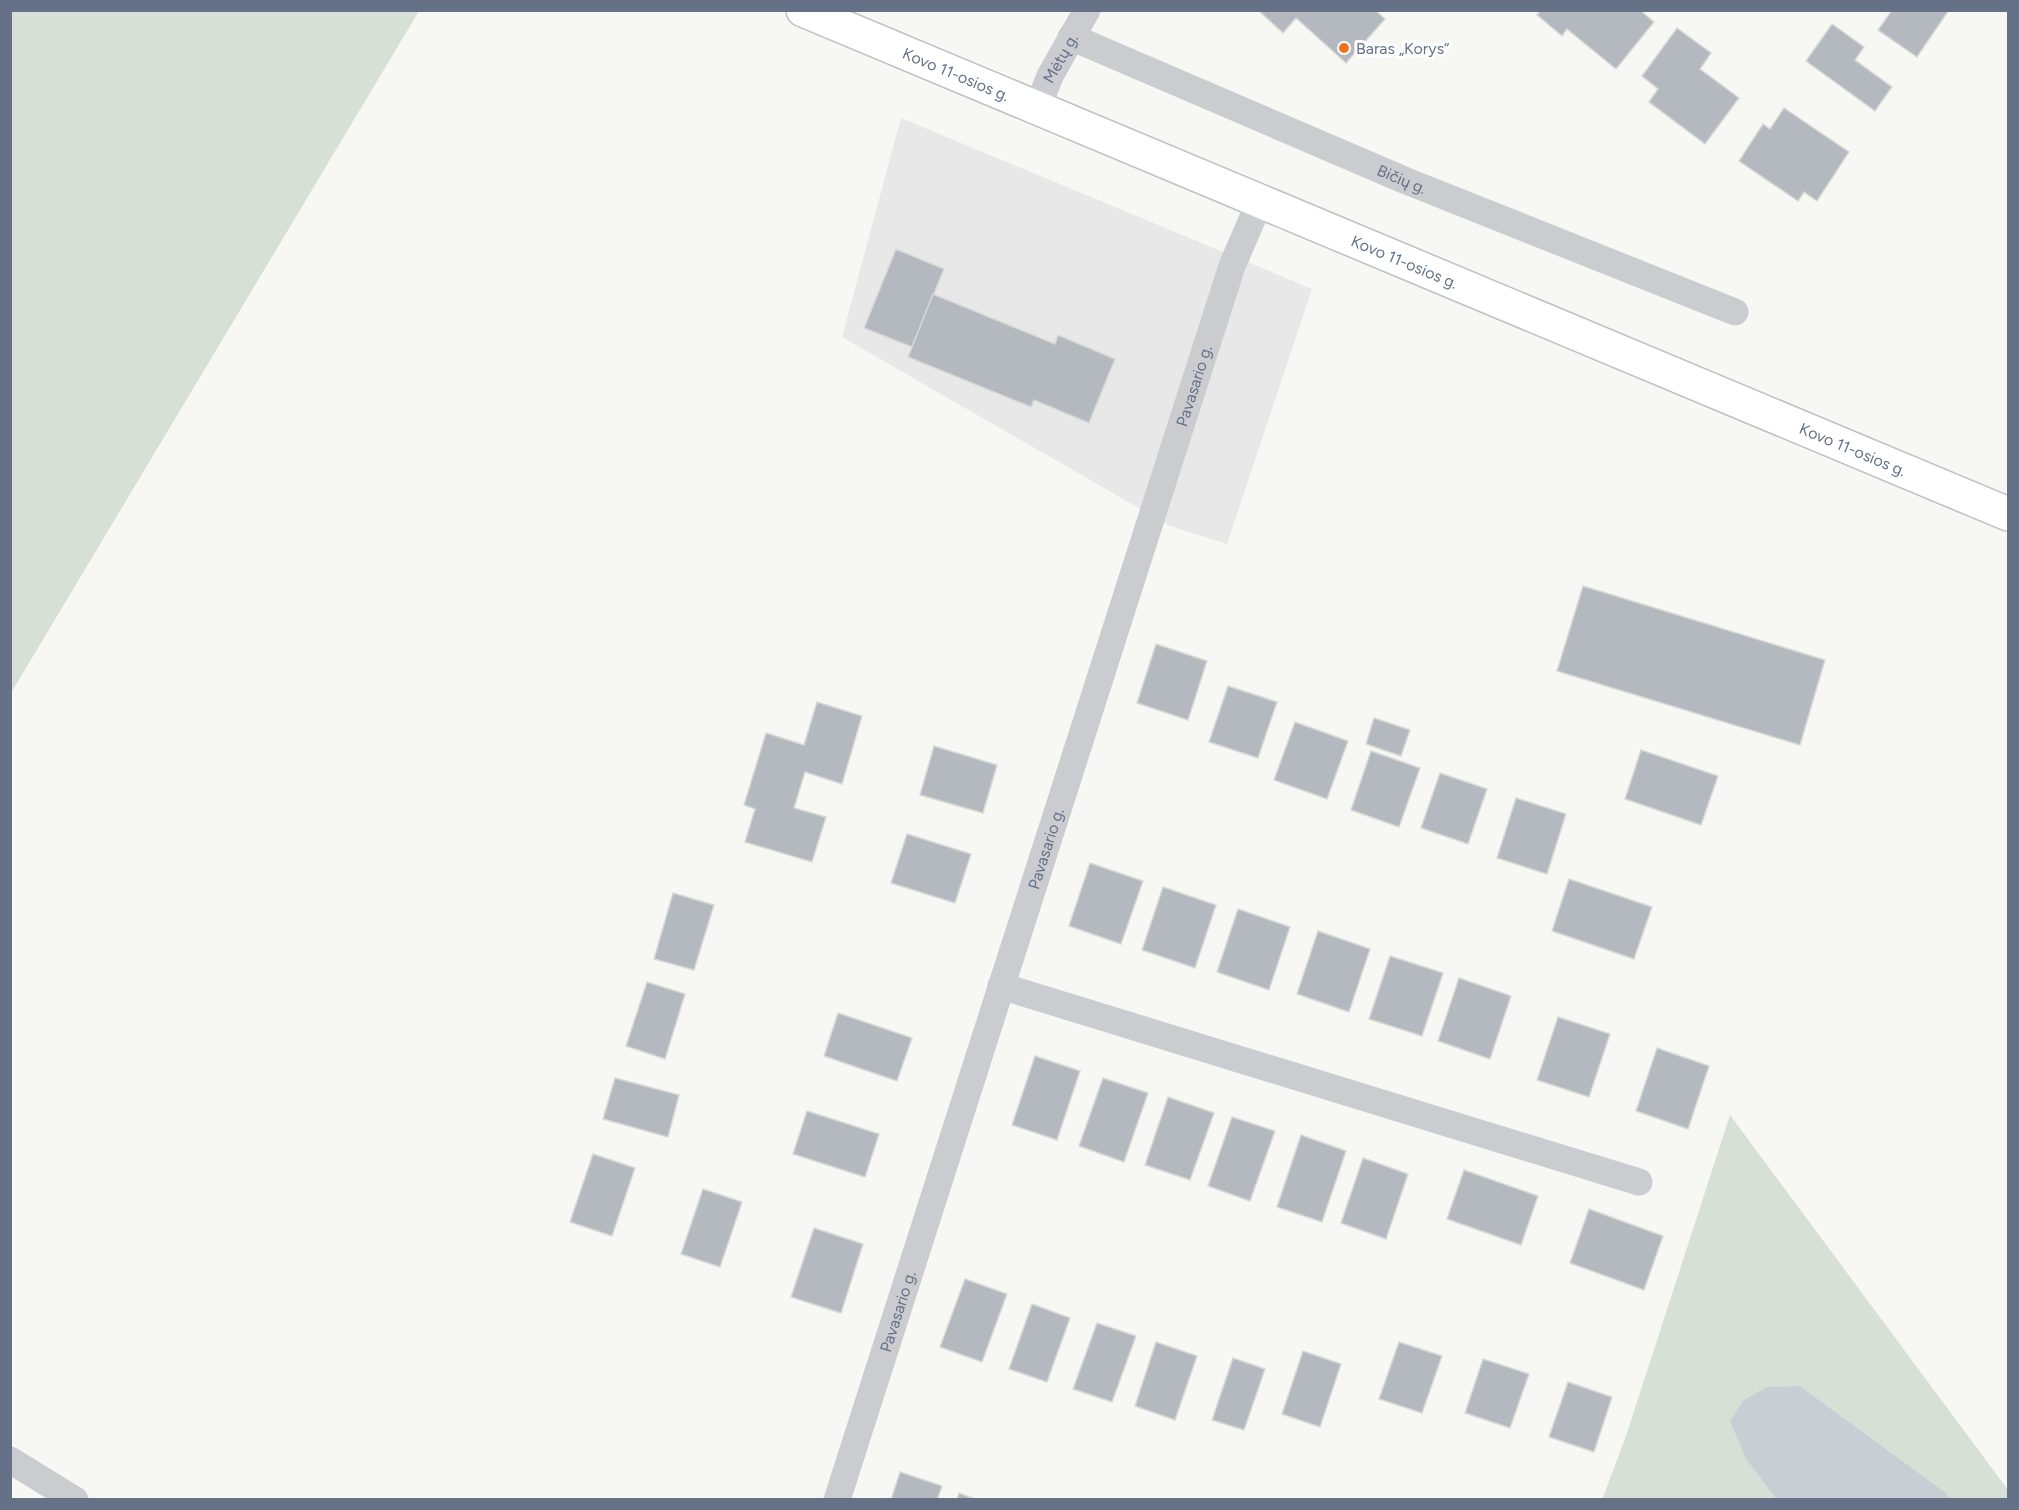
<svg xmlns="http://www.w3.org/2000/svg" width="2019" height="1510" viewBox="0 0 2019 1510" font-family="Figtree,sans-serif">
	<rect width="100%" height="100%" fill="#f7f7f4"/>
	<path fill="#e7e8e7" d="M901 118 1312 289 1227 544 1170 526 842 337Z"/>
	<g fill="#d7e0d4">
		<path d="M11 10 419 11 11 693 10 11Z"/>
		<path d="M1730 1115 2008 1490V1499H1951L1945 1492 1800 1386 1767 1388 1744 1400 1746 1459 1776 1499 1602 1500 1626 1436Z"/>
	</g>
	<path fill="#c7ced4" d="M1800 1386 1945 1492 1951 1499H1776L1746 1459 1730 1421 1744 1400 1767 1387Z"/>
	<g fill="#b4b9c0" stroke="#d8d9d6" stroke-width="1.5">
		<path d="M1258 10H1375L1385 19 1346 63 1296 18 1283 33Z"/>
		<path d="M1541 10H1640L1654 22 1616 69 1567 29 1562 36 1537 15Z"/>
		<path d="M1892 10H1949L1917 57 1878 30Z"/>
		<path d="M1832 24 1864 47 1855 60 1892 87 1875 111 1806 61Z"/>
		<path d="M1677 28 1711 53 1700 69 1739 98 1705 144 1649 102 1658 89 1642 76Z"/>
		<path d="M1784 108 1849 152 1817 201 1804 192 1798 201 1739 161 1763 124 1770 129Z"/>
		<path d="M896 249 944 269 912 347 864 328Z"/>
		<path d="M933 294 1055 344 1058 335 1115 359 1089 423 1034 400 1031 407 908 357Z"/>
		<path d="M1583 586 1825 660 1800 745 1557 671Z"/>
		<path d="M1156 644 1207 661 1188 720 1137 703Z"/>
		<path d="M1228 686 1277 702 1258 758 1209 742Z"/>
		<path d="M817 702 862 716 842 784 805 772 794 808 826 817 812 862 745 842 755 809 744 805 766 733 804 745Z"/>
		<path d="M1374 718 1410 730 1401 756 1366 744Z"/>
		<path d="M1295 722 1348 741 1327 799 1274 780Z"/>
		<path d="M934 746 997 765 983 813 920 795Z"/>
		<path d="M1641 750 1718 776 1701 825 1625 799Z"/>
		<path d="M1371 751 1420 768 1399 827 1351 810Z"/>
		<path d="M1440 773 1487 789 1468 844 1421 828Z"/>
		<path d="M1516 798 1566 814 1547 874 1497 858Z"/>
		<path d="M907 834 971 854 955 903 891 883Z"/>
		<path d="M1090 863 1143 881 1121 944 1069 926Z"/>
		<path d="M1569 879 1652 907 1634 959 1552 931Z"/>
		<path d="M1163 887 1216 905 1195 968 1142 950Z"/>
		<path d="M673 893 714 905 694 970 654 959Z"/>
		<path d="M1238 909 1290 927 1269 990 1217 972Z"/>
		<path d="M1318 931 1370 949 1349 1012 1297 994Z"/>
		<path d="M1390 956 1443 973 1422 1036 1369 1019Z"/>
		<path d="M1459 978 1511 996 1490 1059 1438 1041Z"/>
		<path d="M647 982 685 994 665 1059 626 1046Z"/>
		<path d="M838 1013 912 1038 897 1081 824 1056Z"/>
		<path d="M1558 1017 1610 1034 1589 1097 1537 1080Z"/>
		<path d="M1657 1048 1709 1066 1688 1129 1636 1111Z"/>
		<path d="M1035 1056 1080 1071 1057 1140 1012 1125Z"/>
		<path d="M615 1078 679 1095 668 1137 603 1119Z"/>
		<path d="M1103 1078 1148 1093 1124 1162 1079 1146Z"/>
		<path d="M1168 1097 1214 1113 1190 1180 1145 1165Z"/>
		<path d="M807 1111 879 1134 865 1177 793 1154Z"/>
		<path d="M1232 1117 1275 1131 1250 1201 1208 1186Z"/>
		<path d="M1301 1135 1346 1151 1322 1222 1277 1207Z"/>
		<path d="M593 1154 635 1168 612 1236 570 1222Z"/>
		<path d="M1363 1158 1408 1174 1386 1239 1341 1223Z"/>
		<path d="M1464 1170 1538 1196 1521 1245 1447 1219Z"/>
		<path d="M703 1189 742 1202 720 1267 681 1254Z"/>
		<path d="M1589 1209 1663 1236 1644 1290 1570 1263Z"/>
		<path d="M814 1228 863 1244 841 1313 791 1297Z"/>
		<path d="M965 1279 1007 1294 982 1362 940 1347Z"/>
		<path d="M1032 1304 1070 1318 1047 1382 1009 1369Z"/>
		<path d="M1097 1323 1136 1336 1112 1402 1073 1389Z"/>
		<path d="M1156 1342 1197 1356 1175 1420 1135 1406Z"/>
		<path d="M1399 1342 1442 1356 1422 1413 1379 1399Z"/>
		<path d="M1303 1351 1341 1364 1320 1427 1282 1414Z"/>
		<path d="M1233 1358 1265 1369 1244 1430 1212 1420Z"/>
		<path d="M1483 1359 1529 1374 1510 1428 1465 1413Z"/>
		<path d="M1568 1382 1612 1397 1594 1452 1549 1437Z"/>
		<path d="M900 1472 942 1486 937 1500H891Z"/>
		<path d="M959 1493 977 1500H957Z"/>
	</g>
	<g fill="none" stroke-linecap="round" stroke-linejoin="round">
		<defs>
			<g id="primary">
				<path id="s4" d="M803 10 2008 514"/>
			</g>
		</defs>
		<use href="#primary" stroke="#bcbfc3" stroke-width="36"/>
		<g stroke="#caccd0" stroke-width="27">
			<path id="s1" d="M1071 37 1404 180 1735 312"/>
			<path id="s2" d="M1037 109 1050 76 1087 10"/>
			<path d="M1001 986 1639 1182"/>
			<path d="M10 1460 75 1500"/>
			<path id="s3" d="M837 1500 1232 266 1260 201"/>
		</g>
		<use href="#primary" stroke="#fff" stroke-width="33"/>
	</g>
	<circle fill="#f0731c" stroke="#fff" stroke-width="2" cx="1344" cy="48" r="6"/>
	<g text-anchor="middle" stroke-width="6" stroke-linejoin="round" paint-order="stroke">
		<g font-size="16" fill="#647187" stroke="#fff" text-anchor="start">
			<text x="1356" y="54">Baras „Korys“</text>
		</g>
		<g font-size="16" fill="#647187" stroke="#fff">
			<text dy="6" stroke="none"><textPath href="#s2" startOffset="56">Mėtų g.</textPath></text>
			<text dy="6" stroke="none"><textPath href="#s4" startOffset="166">Kovo 11-osios g.</textPath></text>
			<text dy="6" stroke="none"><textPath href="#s1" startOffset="360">Bičių g.</textPath></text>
			<text dy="6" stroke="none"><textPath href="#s4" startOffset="652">Kovo 11-osios g.</textPath></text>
			<text dy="6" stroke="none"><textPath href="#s3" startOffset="1170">Pavasario g.</textPath></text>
			<text dy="6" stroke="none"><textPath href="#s4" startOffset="1138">Kovo 11-osios g.</textPath></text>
			<text dy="6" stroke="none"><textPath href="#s3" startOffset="684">Pavasario g.</textPath></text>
			<text dy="6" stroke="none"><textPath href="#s3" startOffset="198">Pavasario g.</textPath></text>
		</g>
	</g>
	<rect width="2019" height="1510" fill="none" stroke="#647187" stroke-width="24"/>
</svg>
